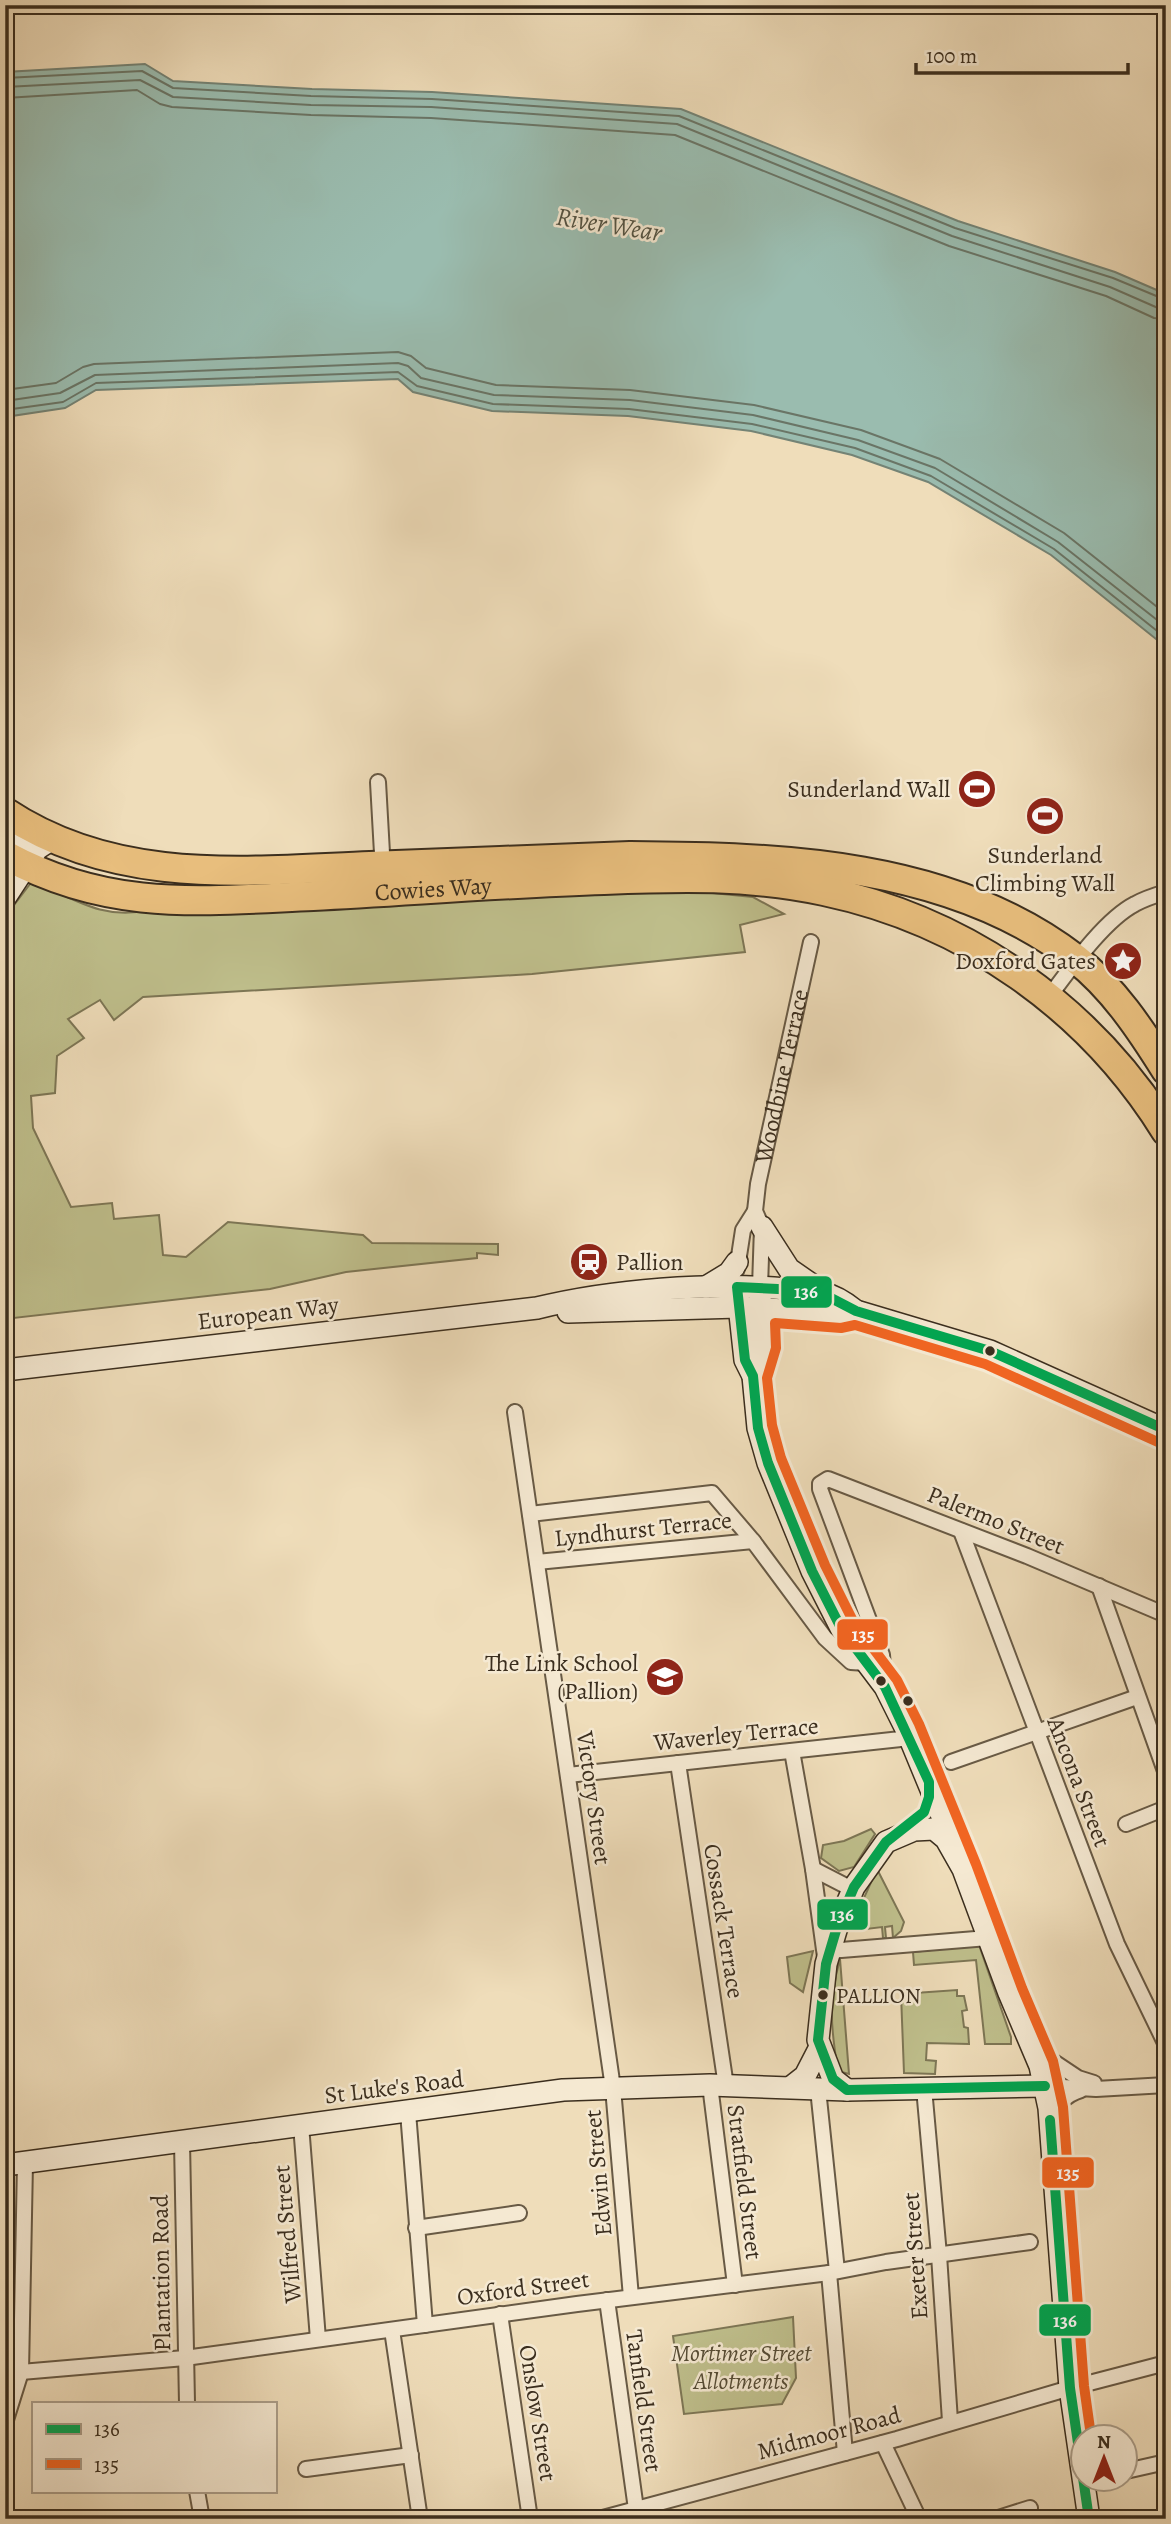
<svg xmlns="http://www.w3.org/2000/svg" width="1171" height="2524" viewBox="0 0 1171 2524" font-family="Alegreya,serif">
	<rect width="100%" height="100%" fill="#efddba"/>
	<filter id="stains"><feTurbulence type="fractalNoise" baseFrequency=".00286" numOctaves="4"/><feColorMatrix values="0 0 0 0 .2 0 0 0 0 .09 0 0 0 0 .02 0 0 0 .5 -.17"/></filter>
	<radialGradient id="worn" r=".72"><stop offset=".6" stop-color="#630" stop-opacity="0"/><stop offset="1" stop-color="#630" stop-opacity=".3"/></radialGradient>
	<g fill="#bfbf8c" stroke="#7d7655" stroke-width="2">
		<path d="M30 884H39C77 901 106 920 148 910L593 893H712L753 897 784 914 740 925 745 952 532 974 143 997 114 1020 100 1000 68 1019 84 1038 57 1056 55 1093 31 1096 33 1128 71 1207 112 1203 114 1219 159 1215 163 1255 186 1257 228 1222 363 1235 372 1243 498 1244V1255L477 1253V1258L346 1272 270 1289 5 1319V917Z"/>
		<path d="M871 1829 875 1834 854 1867 839 1871 821 1858 823 1845 844 1841Z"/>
		<path d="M877 1869 904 1922 901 1931 893 1938 892 1926 885 1927 886 1938H883L882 1927 849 1931Z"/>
		<path d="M979 1945 1011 2037V2044H985L976 1960 914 1965 913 1952Z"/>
		<path d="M813 1951 803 1992 790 1983 787 1957Z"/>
		<path d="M840 1959 849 2074 838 2071C831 2029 828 2002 840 1959Z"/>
		<path d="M957 1990V1996H964L967 2010 962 2011 964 2027 968 2028 969 2044 927 2043 926 2060 936 2061 935 2074 904 2073 901 1994Z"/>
		<path d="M793 2317 796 2378 782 2404 684 2414 673 2336Z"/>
	</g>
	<path fill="#9abcaf" stroke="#748375" stroke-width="2" d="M145 64 173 81 312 89 432 92 681 109 958 221 1115 272 1166 294V647L1051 555 928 482 852 455 751 431 628 416 492 411 413 392 398 379 96 390 65 408 5 417V72Z"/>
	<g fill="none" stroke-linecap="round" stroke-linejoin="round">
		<g stroke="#6a7566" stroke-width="2">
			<path d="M5 78 142 71 173 88 311 96 432 99 679 116 955 228 1113 278 1166 300"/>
			<path d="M5 87 140 80 173 97 311 105 431 107 677 124 952 236 1110 287 1158 308 1166 309"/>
			<path d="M5 98 137 90 160 104 172 107 311 115 431 118 675 135 949 246 1106 296 1154 318 1166 319"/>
			<path d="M5 390 56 383 83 367 94 364 398 352 411 356 426 368 496 385 630 390 754 405 861 430 940 459 1064 533 1166 614"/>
			<path d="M5 401 60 393 95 375 398 363 408 366 421 378 494 395 630 400 753 415 858 440 935 468 1058 542 1166 627"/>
			<path d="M5 410 63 402 96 383 398 372 417 386 493 404 629 409 752 424 855 448 931 476 1054 549 1166 638"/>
		</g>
		<defs>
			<g id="street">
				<path d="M378 782 383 871"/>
				<path d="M1049 997C1070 969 1104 920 1135 904 1144 899 1156 895 1166 892"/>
				<path d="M737 1269 743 1230 755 1211"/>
				<path id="s1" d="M760 1287 762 1227 755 1211 758 1184 811 942"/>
				<path d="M515 1412 613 2088 631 2297"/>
				<path d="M530 1514 712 1493 753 1541 825 1638 851 1662 866 1663"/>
				<path d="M961 1531 1117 1944 1166 2045"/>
				<path d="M537 1562 753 1541"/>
				<path d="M1099 1586 1166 1774"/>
				<path d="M885 1686 882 1655 820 1489V1484L828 1479 1027 1556 1159 1612"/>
				<path d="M792 1751 813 1869 825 1957"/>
				<path d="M951 1762 1137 1697"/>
				<path d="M678 1763 726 2086"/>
				<path d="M568 1775 910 1738"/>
				<path d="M1126 1824 1166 1808"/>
				<path d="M813 1869 846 1886 854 1887"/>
				<path d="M829 1951 988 1938"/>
				<path d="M1033 2048 1078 2078 1094 2083"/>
				<path d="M710 2085 735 2285"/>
				<path d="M1045 2086 1096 2089 1166 2085"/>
				<path d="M924 2088 939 2255 950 2421"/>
				<path d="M818 2089 837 2271"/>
				<path d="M408 2112 425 2325"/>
				<path d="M1050 2120C1058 2105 1064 2095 1081 2090"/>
				<path d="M301 2125 318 2339"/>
				<path d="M182 2142 187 2403"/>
				<path d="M416 2228 519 2213"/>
				<path d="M829 2273 845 2453"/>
				<path d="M607 2300 636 2509"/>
				<path d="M500 2314 530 2519"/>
				<path d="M392 2330 420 2519"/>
				<path d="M5 2371 21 2372 185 2358 577 2304 829 2273 886 2262 1030 2242"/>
				<path d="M5 2423 21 2372 25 2163"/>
				<path d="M883 2443 919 2519"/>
				<path d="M306 2469 411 2455"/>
				<path d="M1126 2471 1166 2462"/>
				<path d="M197 2491 202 2519"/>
				<path d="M599 2519 897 2439 1070 2388 1166 2363"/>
				<path d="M995 2519 1030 2508"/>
			</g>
			<g id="secondary">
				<path d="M5 834C20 843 28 849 27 867"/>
				<path d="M5 898 37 849 54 838"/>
				<path d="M762 1227 789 1269 821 1291"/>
				<path d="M706 1287 729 1273 737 1262"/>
				<path d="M737 1287 745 1360 753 1376 758 1428 768 1463 812 1571 842 1630 885 1687 906 1729 954 1845"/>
				<path d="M568 1312 738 1307 841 1314 856 1311"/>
				<path d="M5 1370 537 1308C611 1290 710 1282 786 1289 798 1290 812 1290 823 1293 836 1296 846 1303 856 1311L990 1351 1166 1430"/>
				<path d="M753 1376C764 1350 761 1324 760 1296"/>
				<path d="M791 2087 805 2076 820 2047"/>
				<path d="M847 2090 833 2079 818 2040 826 1964 837 1927 854 1887 886 1842 914 1830 934 1829 946 1839 963 1869 1009 1993 1040 2066 1049 2108 1070 2388 1089 2519"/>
				<path d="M5 2165 563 2090 710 2085 847 2090 1045 2086"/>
			</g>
			<g id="highway">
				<path d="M5 812C116 886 245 871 370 866 457 863 543 859 630 856 781 857 951 862 1076 959 1113 988 1141 1030 1166 1070"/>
				<path id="s2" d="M5 855C110 912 200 901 313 896 410 891 507 883 604 880 677 877 752 875 824 891 966 921 1089 1007 1166 1131"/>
			</g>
		</defs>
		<use href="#street" stroke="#685a45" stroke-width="18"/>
		<use href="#secondary" stroke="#3b2e1e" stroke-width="24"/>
		<use href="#highway" stroke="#3b2e1e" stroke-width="32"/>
		<use href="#street" stroke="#f5e9d2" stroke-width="14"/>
		<use href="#secondary" stroke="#f5e9d2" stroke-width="21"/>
		<use href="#highway" stroke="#e8be7d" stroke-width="28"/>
		<defs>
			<g id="bus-1">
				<path d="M1045 2086 847 2090 833 2079 818 2040 826 1964 837 1927 854 1887 886 1842 924 1812 929 1797V1782L885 1687 842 1630 812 1571 768 1463 758 1428 753 1376 745 1360 737 1287 799 1290 829 1297 856 1311 990 1351 1166 1430"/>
				<path d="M1050 2120 1070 2388 1089 2519"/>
			</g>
			<path id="bus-2" d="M1091 2436 1084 2386 1063 2107 1053 2061 1022 1988 976 1864 919 1724 897 1680 854 1623 825 1565 781 1458 772 1425 767 1378 776 1348 775 1323 841 1328 855 1325 985 1364 1160 1443"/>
		</defs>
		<use href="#bus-1" stroke="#f5e9d2" stroke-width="16"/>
		<use href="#bus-2" stroke="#f5e9d2" stroke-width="16"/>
		<use href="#bus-1" stroke="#00a651" stroke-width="10"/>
		<use href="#bus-2" stroke="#f26522" stroke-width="10"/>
	</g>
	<defs>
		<symbol id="stadium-disc" viewBox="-11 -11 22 22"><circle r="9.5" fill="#8f2418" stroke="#f5e9d2"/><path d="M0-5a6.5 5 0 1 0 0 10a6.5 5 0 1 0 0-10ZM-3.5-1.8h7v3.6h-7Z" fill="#fff"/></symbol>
		<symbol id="sight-disc" viewBox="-11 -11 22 22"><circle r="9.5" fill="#8f2418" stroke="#f5e9d2"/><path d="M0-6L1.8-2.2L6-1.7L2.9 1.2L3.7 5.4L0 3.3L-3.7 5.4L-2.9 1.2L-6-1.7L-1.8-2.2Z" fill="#fff"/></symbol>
		<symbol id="station-disc" viewBox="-11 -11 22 22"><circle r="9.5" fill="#8f2418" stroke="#f5e9d2"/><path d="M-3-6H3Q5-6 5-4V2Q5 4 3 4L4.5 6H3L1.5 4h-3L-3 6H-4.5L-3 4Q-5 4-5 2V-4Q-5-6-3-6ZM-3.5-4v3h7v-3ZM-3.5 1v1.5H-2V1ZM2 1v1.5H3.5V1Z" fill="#fff"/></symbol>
		<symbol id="school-disc" viewBox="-11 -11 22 22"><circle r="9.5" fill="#8f2418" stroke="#f5e9d2"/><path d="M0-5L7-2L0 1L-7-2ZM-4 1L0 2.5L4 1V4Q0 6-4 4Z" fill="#fff"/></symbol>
	</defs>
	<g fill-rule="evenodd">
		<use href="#stadium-disc" x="955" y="767" width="44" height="44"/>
		<use href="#stadium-disc" x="1023" y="794" width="44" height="44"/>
		<use href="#sight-disc" x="1101" y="939" width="44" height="44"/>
		<use href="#station-disc" x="567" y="1240" width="44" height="44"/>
		<use href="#school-disc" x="643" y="1655" width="44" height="44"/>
	</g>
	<g fill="#3b2e1e" stroke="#f5e9d2" stroke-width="2.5">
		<circle cx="990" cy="1351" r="6"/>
		<circle cx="881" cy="1681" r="6"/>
		<circle cx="908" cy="1701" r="6"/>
		<circle cx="823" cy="1995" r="6"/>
	</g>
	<g text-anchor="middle" stroke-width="5" stroke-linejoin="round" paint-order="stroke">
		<g font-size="22" fill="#3b2e1e" stroke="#f5e9d2" text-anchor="start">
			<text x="836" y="2003">PALLION</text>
		</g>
		<g font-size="24" fill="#3b2e1e" stroke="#f5e9d2" text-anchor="end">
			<text x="950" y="797">Sunderland Wall</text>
			<text x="1045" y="863" text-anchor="middle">Sunderland<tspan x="1045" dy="28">Climbing Wall</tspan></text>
			<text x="1096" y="969">Doxford Gates</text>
			<text x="616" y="1270" text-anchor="start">Pallion</text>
			<text x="638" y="1671">The Link School<tspan x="638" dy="28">(Pallion)</tspan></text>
		</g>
		<g font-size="24" fill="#3b2e1e" stroke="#f5e9d2">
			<text dy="8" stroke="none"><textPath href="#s2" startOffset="436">Cowies Way</textPath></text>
			<text dy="8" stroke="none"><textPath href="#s1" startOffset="215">Woodbine Terrace</textPath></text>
			<text transform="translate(268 1313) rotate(-7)" y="8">European Way</text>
			<text transform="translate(996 1520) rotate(22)" y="8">Palermo Street</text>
			<text transform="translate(643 1529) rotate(-6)" y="8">Lyndhurst Terrace</text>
			<text transform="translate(736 1734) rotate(-6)" y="8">Waverley Terrace</text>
			<text transform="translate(1079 1782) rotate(69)" y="8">Ancona Street</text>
			<text transform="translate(594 1798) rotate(82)" y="8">Victory Street</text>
			<text transform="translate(724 1921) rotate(81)" y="8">Cossack Terrace</text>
			<text transform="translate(394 2087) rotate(-7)" y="8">St Luke's Road</text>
			<text transform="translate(598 2173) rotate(-95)" y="8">Edwin Street</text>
			<text transform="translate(745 2182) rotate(83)" y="8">Stratfield Street</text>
			<text transform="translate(287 2234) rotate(-95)" y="8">Wilfred Street</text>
			<text transform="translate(915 2256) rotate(-94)" y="8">Exeter Street</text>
			<text transform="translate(161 2273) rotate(-91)" y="8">Plantation Road</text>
			<text transform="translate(523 2288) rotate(-8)" y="8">Oxford Street</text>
			<text transform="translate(644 2401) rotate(82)" y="8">Tanfield Street</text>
			<text transform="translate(538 2413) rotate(81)" y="8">Onslow Street</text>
			<text transform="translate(829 2433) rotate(-15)" y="8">Midmoor Road</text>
		</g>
		<g font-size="24" font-style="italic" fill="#554b34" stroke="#f5e9d2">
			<text x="741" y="2361">Mortimer Street<tspan x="741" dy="28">Allotments</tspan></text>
		</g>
		<g font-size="26" font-style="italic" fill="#535242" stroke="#f5e9d2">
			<text transform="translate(609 224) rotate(9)" y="9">River Wear</text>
		</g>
	</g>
	<g stroke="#f5e9d2" stroke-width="2.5">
		<rect x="780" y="1275" width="53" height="34" rx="7" fill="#00a651"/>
		<rect x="836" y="1618" width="53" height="33" rx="7" fill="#f26522"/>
		<rect x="816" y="1898" width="53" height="33" rx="7" fill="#00a651"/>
		<rect x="1041" y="2156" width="54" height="33" rx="7" fill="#f26522"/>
		<rect x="1038" y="2303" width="54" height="34" rx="7" fill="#00a651"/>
	</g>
	<g font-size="19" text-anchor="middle" font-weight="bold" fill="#fff">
		<text x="806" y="1298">136</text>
		<text x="863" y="1641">135</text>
		<text x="842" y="1921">136</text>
		<text x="1068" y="2179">135</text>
		<text x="1065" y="2327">136</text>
	</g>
	<rect width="1171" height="2524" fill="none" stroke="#efddba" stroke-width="28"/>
	<rect x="7" y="7" width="1157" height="2510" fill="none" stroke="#3b2e1e" stroke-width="3.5"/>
	<rect x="14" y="14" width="1143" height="2496" fill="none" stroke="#3b2e1e" stroke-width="2"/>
	<rect x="32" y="2402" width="245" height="91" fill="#f5e9d2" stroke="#ab9e8a" stroke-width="2"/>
	<rect x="46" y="2424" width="35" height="10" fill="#00a651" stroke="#ab9e8a" stroke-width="2"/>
	<text x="94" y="2436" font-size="21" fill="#3b2e1e">136</text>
	<rect x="46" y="2459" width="35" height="10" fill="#f26522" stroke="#ab9e8a" stroke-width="2"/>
	<text x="94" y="2472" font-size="21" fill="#3b2e1e">135</text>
	<g transform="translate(1104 2458)"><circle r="33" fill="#f5e9d2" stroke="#ab9e8a" stroke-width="2"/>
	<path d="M0-5L12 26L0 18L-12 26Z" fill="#8f2418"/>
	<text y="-10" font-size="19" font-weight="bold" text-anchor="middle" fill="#3b2e1e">N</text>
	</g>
	<path d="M916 63v10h212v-10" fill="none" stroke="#3b2e1e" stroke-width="3.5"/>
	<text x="926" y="63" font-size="21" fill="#3b2e1e" stroke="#f5e9d2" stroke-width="5" paint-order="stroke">100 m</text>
	<rect width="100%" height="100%" filter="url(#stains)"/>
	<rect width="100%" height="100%" fill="url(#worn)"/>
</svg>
